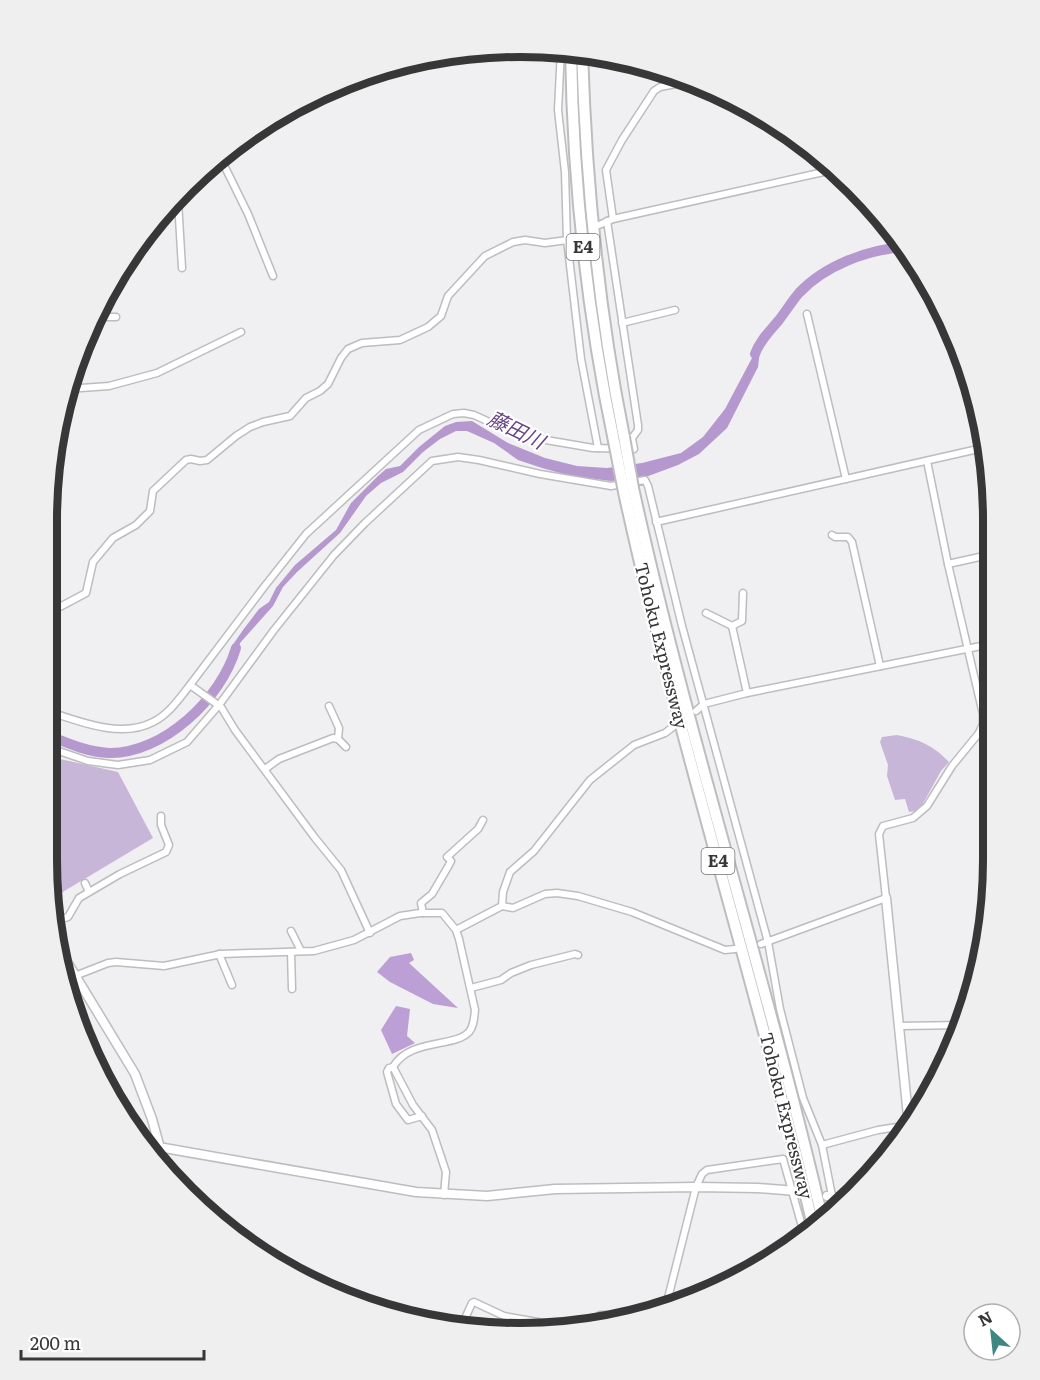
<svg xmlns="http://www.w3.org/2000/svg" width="1040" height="1380" viewBox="0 0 1040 1380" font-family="Literata,'Noto Sans JP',serif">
	<rect width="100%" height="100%" fill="#f0eff2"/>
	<g fill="#c8b6d9">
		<path d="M897 735C919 739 934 746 949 762L941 771 921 807 915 811 909 812 905 799 895 800 887 776 888 765 880 742 882 737Z"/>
		<path d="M60 759 118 772 153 838 61 893 49 876 47 860V767Z"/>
	</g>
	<g fill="#bc9fd5">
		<path d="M411 953 414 960 409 963 458 1008 433 1004 390 982 377 972 390 957Z"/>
		<path d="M396 1006 410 1009 407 1036 415 1043 392 1054 381 1030Z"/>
	</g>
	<path fill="#b598ce" d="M761 341 758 367 727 428 699 454 678 465 643 478 611 481 571 476 542 468 518 460 494 443 467 431H456L440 439 423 452 403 472 381 483 366 496 340 533 297 572 283 587 273 606 240 643 237 657 232 661V653L234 643 243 630 259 609 269 602 276 588 295 565 336 530 351 503 378 476 386 469 400 466 419 447 445 426 456 422 472 421 508 443 545 458 577 466 607 468 642 463 681 453 703 437 725 409Z"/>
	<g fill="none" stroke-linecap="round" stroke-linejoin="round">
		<g stroke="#b598ce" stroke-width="10">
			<path d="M755 354C760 340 770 331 779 320 786 311 792 301 799 293 824 266 868 249 905 247"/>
			<path d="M47 735C67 743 87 752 109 753 163 754 221 699 236 648"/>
		</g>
		<defs>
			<g id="street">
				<path d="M561 50 558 110 565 172 567 240 581 359 598 448"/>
				<path d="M221 159 248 214 273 276"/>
				<path d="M202 176 238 145 307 98"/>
				<path d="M178 201 182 268"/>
				<path d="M613 219 606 170 622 140 654 91 660 87 692 81"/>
				<path d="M599 225 613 219 837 169"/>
				<path d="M109 295 110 302"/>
				<path d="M807 314 846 479"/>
				<path d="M99 317H116"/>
				<path d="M622 323 675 310"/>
				<path d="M67 389 109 386 157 373 241 332"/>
				<path d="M55 446H56"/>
				<path d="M656 522 987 447"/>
				<path d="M832 535 835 537H848L852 542 880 666"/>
				<path d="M948 564 984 556 990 551"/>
				<path d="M743 593 742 621 732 626 747 693"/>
				<path d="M47 611 54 610 86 593 93 562 113 538 136 525 150 511 153 491 186 460 191 459 200 461 207 460 236 436 250 427 263 422 290 416 306 398 320 391 328 384 341 358 348 349 362 343 400 340 428 327 441 316 448 296 485 256 513 242 525 240 545 243 567 240 575 237"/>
				<path d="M706 613 732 626"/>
				<path d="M190 685 264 587 306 534 419 430 453 414 464 413 474 415 507 430 546 440 593 448 634 449 632 438 638 430V425L607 221"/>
				<path d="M329 706 339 728 338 739"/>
				<path d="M47 711C78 721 121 739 153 722 169 714 179 699 190 685L221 707 235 730 315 838 341 870 370 933"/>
				<path d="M696 711 704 704 747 693 991 644"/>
				<path d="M979 733 991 737"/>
				<path d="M47 747 88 761 118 765 150 760 187 742 219 705 274 630 334 555 365 523 432 461 458 457 479 460 540 474 611 486 645 480 648 486 682 626 768 942 780 1009 803 1098 822 1145 835 1211"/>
				<path d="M265 769 279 759 333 738 338 739 346 747"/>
				<path d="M85 883 89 892"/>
				<path d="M502 906 503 892 510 872 534 851 590 780 634 745 665 733 673 727"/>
				<path d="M423 913 421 903 432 894 449 865 451 861 447 857 478 829 483 820"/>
				<path d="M54 916 61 919 68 917 79 898 120 874 166 852 169 845 161 825V816"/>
				<path d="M456 930 502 906 513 908 545 894 557 893 578 896 632 912 725 950 735 949"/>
				<path d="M291 931 301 951"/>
				<path d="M761 944 886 898 879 834 883 826 913 818 927 806 952 766 979 733 983 724V714L948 564 927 461"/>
				<path d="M291 952 292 989"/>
				<path d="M219 954 232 985"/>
				<path d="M62 981 108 963 116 962 164 966 221 954 314 951 354 940 400 916 420 913H442L456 930 459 939 475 1010C474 1018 474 1026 469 1032 454 1048 410 1038 393 1067L413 1105 432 1130 446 1172 444 1195"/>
				<path d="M471 988 501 980 511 973 531 965 575 954 578 955"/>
				<path d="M900 1026 963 1025"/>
				<path d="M393 1067 389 1068 387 1072 396 1104 408 1120 422 1116"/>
				<path d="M822 1145 878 1130 910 1125"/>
				<path d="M665 1310 696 1187 702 1174 707 1170 783 1159 805 1237"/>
				<path d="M593 1324 600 1315H608L619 1319"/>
				<path d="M461 1327 472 1303 474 1302 504 1316 572 1328"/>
			</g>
			<g id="secondary">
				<path d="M886 898 909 1126"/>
				<path d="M58 947 135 1074 152 1119 166 1170"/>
				<path d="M147 1145 416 1192 487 1196 555 1189 696 1187 758 1188 797 1191"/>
				<path d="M827 1196 847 1199"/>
			</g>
			<g id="highway">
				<path d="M571 50C573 182 587 313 614 441"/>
				<path d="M582 51C586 181 598 309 624 437"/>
				<path d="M633 488C687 735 766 976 823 1222"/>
				<path d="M624 492C678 740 756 982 814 1230"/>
			</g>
		</defs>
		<use href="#street" stroke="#bdbcbe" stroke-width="9"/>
		<use href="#secondary" stroke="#bdbcbe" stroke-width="11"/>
		<use href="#highway" stroke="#bdbcbe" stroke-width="14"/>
		<use href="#street" stroke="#fff" stroke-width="6"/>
		<use href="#secondary" stroke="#fff" stroke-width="8"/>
		<use href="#highway" stroke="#fff" stroke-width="10"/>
		<defs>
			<g id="highway-bridge">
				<path d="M624 437 633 488"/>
				<path d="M614 441 624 492"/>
			</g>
		</defs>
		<use href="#highway-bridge" stroke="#bdbcbe" stroke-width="14" stroke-linecap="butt"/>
		<use href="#highway-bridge" stroke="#fff" stroke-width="10"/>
	</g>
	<g text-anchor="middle" stroke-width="4.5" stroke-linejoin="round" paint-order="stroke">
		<g fill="#fff" stroke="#747374" stroke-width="1.5">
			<rect x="566.5" y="234" width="33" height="26" rx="4.5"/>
			<rect x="701.5" y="848" width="33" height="26" rx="4.5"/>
		</g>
		<g font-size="16" font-weight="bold" fill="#383738">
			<text x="583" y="253">E4</text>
			<text x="718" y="867">E4</text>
		</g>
		<g font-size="18" fill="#383738" stroke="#fff">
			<text transform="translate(661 646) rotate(76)" y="6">Tohoku Expressway</text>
			<text transform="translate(786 1116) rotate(76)" y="6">Tohoku Expressway</text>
		</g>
		<g font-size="20" font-style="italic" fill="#664184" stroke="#fff">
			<text transform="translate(516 430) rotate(26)" y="7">藤田川</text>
		</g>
	</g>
	<path d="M0 0H1040V1380H0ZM520 57H520A463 463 0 0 1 983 520V860A463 463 0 0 1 520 1323H520A463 463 0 0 1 57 860V520A463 463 0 0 1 520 57Z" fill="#efefef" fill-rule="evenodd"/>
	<path fill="none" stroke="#383738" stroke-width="8" d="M520 57H520A463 463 0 0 1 983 520V860A463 463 0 0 1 520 1323H520A463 463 0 0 1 57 860V520A463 463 0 0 1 520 57Z"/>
	<g transform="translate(992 1332) rotate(333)"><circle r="28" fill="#ffffff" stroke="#afafaf" stroke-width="1.5"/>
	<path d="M0-4.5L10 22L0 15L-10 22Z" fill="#418781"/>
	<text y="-9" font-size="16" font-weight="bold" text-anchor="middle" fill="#383738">N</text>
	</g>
	<path d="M21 1350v9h183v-9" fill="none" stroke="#383738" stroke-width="3"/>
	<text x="30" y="1350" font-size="18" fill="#383738" stroke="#ffffff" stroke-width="4.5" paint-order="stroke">200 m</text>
</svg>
